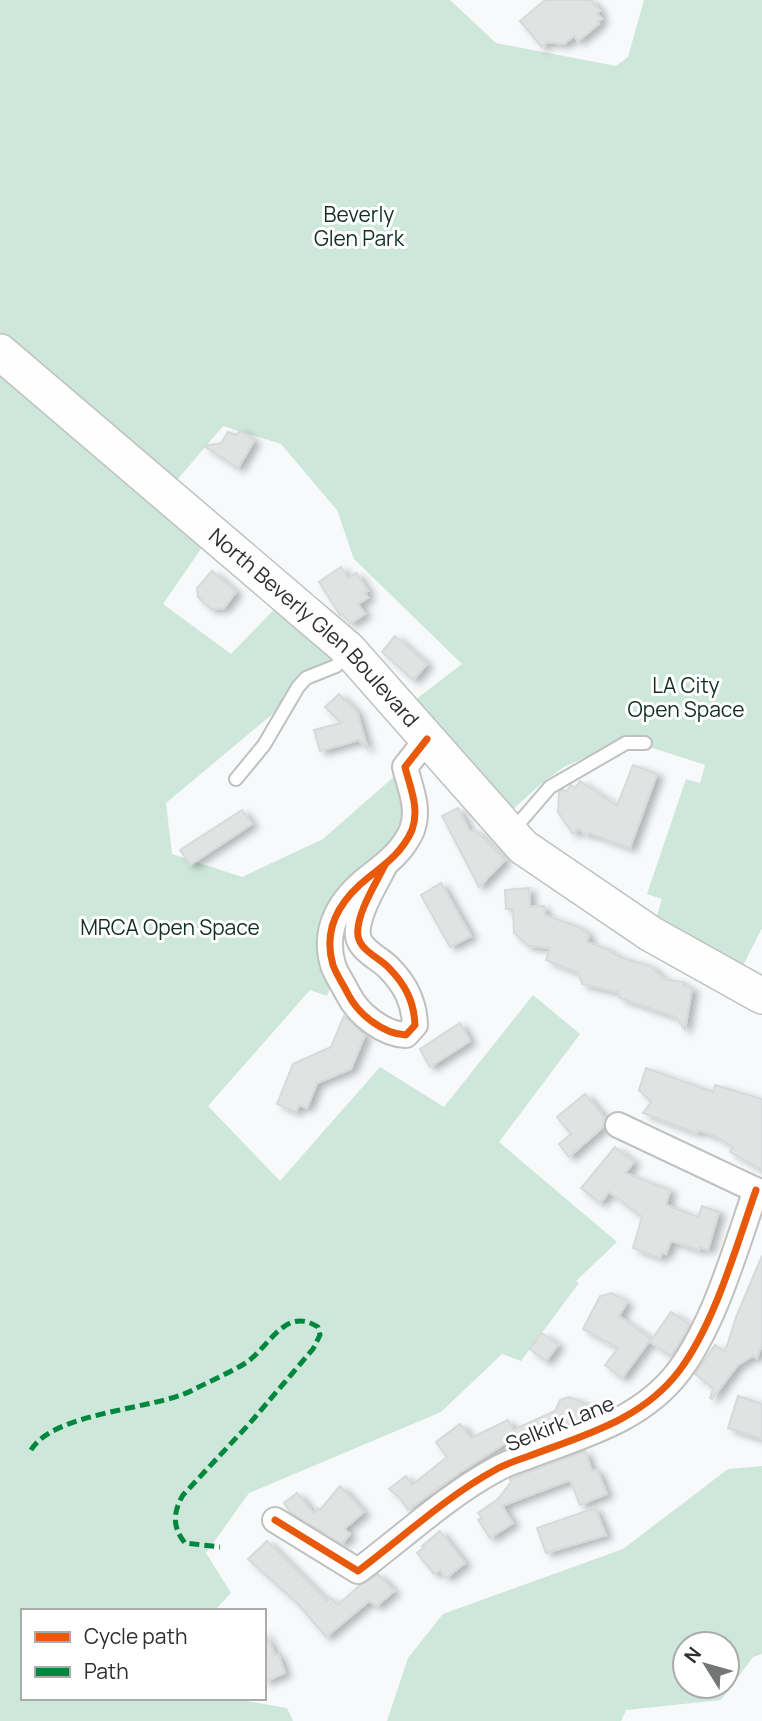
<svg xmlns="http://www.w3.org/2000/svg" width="762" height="1721" viewBox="0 0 762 1721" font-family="Manrope,sans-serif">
	<defs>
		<filter id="shadow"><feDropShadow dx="6" dy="3.5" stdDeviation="3.5" flood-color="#0004"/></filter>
	</defs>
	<rect width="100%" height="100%" fill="#f7f9fa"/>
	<g fill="#cde7da" fill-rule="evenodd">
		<path d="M0 0H450L496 43 616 66 628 57 644 0H762V928L735 981 651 934 662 899 647 894 686 779 700 783 705 765 625 739 564 767 542 783 500 821 402 710 462 664 354 559 337 510 281 444 223 426 166 493 212 533 163 604 231 654 286 597 349 650 166 803 172 854 242 877 323 839 405 767 412 829 337 910 335 975 327 996 310 990 208 1106 280 1181 380 1067 444 1107 533 995 580 1034 499 1142 617 1242 576 1281 579 1283 521 1361 502 1354 441 1412 249 1493 206 1553 231 1593 214 1611H23V1698H229L287 1708 293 1721H0Z"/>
		<path d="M762 1466V1654L753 1657 721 1700 626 1710 621 1721H387L408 1658 443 1614 623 1549 728 1469ZM727 1644V1686H685V1644Z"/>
	</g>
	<g fill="#e1e2e2" stroke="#d8d9da" stroke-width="2" filter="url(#shadow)">
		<path d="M545 0H591L600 11 597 13 602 19 597 22 599 24 578 41 574 36 564 44 548 42 542 47 520 21Z"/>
		<path d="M240 430 254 441 238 468 204 446 221 443 228 432 237 435Z"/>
		<path d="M341 567 348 578 356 573 368 591 365 593 368 598 358 604 365 614 350 624 343 614 340 615 319 582Z"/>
		<path d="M212 571 236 592 224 608 211 609 198 597 197 588Z"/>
		<path d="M395 636 427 664 413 680 382 652Z"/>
		<path d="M339 694 357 712 368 749 359 740 320 751 314 730 341 723 325 707Z"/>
		<path d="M633 765 657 774 630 848 589 833 587 835 578 829 573 834 558 812 559 792 563 789 566 792 571 785 575 788 580 781 617 806Z"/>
		<path d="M458 808 470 832 475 830 505 860 479 887 442 816Z"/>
		<path d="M242 810 252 824 190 865 180 850Z"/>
		<path d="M441 883 471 936 450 947 421 895Z"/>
		<path d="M529 888 530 907 544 906 545 915 579 927 589 935 587 942 610 950V952L623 958 650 966 664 979 683 982V986L692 988 685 1030 676 1017 620 998 618 992 582 984 579 973 546 960 550 948 528 946 514 933 513 909H506L505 890Z"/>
		<path d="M344 1016 365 1035 351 1069 317 1083 307 1108 299 1105 296 1112 277 1104 293 1064 331 1047Z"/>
		<path d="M460 1023 470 1041 430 1067 420 1049Z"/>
		<path d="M646 1068 713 1092 715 1085 762 1099V1170L730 1152 733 1147 715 1136 698 1130 697 1133 643 1113 651 1102 639 1090Z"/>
		<path d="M585 1094 605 1118 603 1127 569 1157 559 1144 571 1134 557 1117Z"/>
		<path d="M615 1147 634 1162 625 1173 670 1190 666 1205 698 1217 702 1206 719 1212 708 1250 700 1247 699 1250 671 1241 666 1254 662 1253 660 1258 633 1248 642 1217 609 1192 600 1203 581 1188Z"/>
		<path d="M762 1256V1344L757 1358 753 1356 738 1365 712 1399 710 1398 713 1388 695 1374 715 1345 725 1352 736 1317Z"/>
		<path d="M612 1293 627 1302 619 1316 651 1339 622 1378 605 1365 618 1348 583 1329 600 1296Z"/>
		<path d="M671 1312 690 1325 671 1356 650 1342Z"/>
		<path d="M542 1333 558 1345 546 1361 530 1349Z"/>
		<path d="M738 1396 762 1404V1439L728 1428Z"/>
		<path d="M569 1397 604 1411 509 1447 506 1443 459 1473 408 1510 400 1498 389 1489 406 1476 412 1485 447 1457 436 1442 460 1424 471 1438 508 1420 513 1430 555 1411 560 1400Z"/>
		<path d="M585 1451 592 1471 597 1470 607 1494 580 1505 570 1480 502 1506 513 1523 490 1538 478 1520 482 1518 478 1513 498 1499 511 1482 510 1479Z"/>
		<path d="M340 1486 364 1512 344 1529 350 1534 342 1544 291 1513 284 1503 297 1493 314 1514 318 1508 320 1510Z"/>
		<path d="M595 1508 606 1535 546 1553 537 1528Z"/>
		<path d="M440 1531 465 1563 446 1578 440 1570 434 1574 417 1553 424 1547 422 1546Z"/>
		<path d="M267 1541 327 1601 331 1598 338 1605 360 1585 378 1574 394 1591 377 1606 369 1601 326 1637 298 1604 248 1559Z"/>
		<path d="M264 1631 275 1655 278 1654 285 1673 264 1682Z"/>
	</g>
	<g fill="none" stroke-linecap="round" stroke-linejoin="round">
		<defs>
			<g id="lane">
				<path d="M236 779 264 745 298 687 306 678 336 666 346 653"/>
				<path d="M513 830 550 787 626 743H645"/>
			</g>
			<g id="street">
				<path d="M385 865C376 883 355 916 358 936 360 950 379 958 388 967 405 984 414 1001 415 1025L406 1035C383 1034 358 1014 348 994 343 984 336 974 333 965 322 928 341 899 369 877 387 863 403 851 412 830 420 808 410 788 405 767L427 739"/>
				<path d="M618 1125 762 1193"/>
				<path d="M275 1520 358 1571C402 1538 447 1496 495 1470 505 1464 518 1460 529 1456 584 1435 642 1420 679 1371 715 1323 736 1247 756 1190"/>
			</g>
			<g id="secondary">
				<path id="s1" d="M0 352 349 650 523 847 651 934 762 996"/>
			</g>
		</defs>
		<use href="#lane" stroke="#bfc1c1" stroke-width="16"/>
		<use href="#street" stroke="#bfc1c1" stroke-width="28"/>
		<use href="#secondary" stroke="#bfc1c1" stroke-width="38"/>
		<use href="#lane" stroke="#fefefe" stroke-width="12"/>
		<use href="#street" stroke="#fefefe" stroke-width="24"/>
		<use href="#secondary" stroke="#fefefe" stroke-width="35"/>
		<path stroke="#00873e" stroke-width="5" stroke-dasharray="10 5" stroke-linecap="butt" d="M31 1450C54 1412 151 1410 191 1391 208 1382 227 1374 244 1364 269 1349 284 1305 318 1327L320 1335 313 1349 250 1423 183 1495C173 1512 172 1527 185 1543L220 1547"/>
		<defs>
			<g id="cycleway">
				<path d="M385 865C376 883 355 916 358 936 360 950 379 958 388 967 405 984 414 1001 415 1025L406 1035C383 1034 358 1014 348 994 343 984 336 974 333 965 322 928 341 899 369 877 387 863 403 851 412 830 420 808 410 788 405 767L427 739"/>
				<path d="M275 1520 358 1571C402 1538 447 1496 495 1470 505 1464 518 1460 529 1456 584 1435 642 1420 679 1371 715 1323 736 1247 756 1190"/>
			</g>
		</defs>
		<use href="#cycleway" stroke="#fff" stroke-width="11"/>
		<use href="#cycleway" stroke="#e8590c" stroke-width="7"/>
	</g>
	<g text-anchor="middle" stroke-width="6" stroke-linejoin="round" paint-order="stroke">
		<g font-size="21" fill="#123123" stroke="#fff">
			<text x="359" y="222">Beverly<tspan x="359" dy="24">Glen Park</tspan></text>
			<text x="686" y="693">LA City<tspan x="686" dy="24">Open Space</tspan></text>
			<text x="170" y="935">MRCA Open Space</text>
		</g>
		<g font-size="21" fill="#2d2e2e" stroke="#fff">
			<text dy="7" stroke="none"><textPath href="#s1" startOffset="418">North Beverly Glen Boulevard</textPath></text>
			<text transform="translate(560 1424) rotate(-22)" y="7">Selkirk Lane</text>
		</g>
	</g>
	<rect x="21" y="1609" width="245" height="91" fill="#ffffff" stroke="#ababab" stroke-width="2"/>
	<rect x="35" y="1632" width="35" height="10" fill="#e8590c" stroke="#ababab" stroke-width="2"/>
	<text x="84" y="1644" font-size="21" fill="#2d2e2e">Cycle path</text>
	<rect x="35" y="1667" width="35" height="10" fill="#00873e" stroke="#ababab" stroke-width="2"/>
	<text x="84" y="1679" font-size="21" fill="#2d2e2e">Path</text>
	<g transform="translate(706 1665) rotate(307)"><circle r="33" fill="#ffffff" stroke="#ababab" stroke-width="2"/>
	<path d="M0-5L12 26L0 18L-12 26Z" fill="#747575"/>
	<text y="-10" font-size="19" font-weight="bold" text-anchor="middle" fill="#2d2e2e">N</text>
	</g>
</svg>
